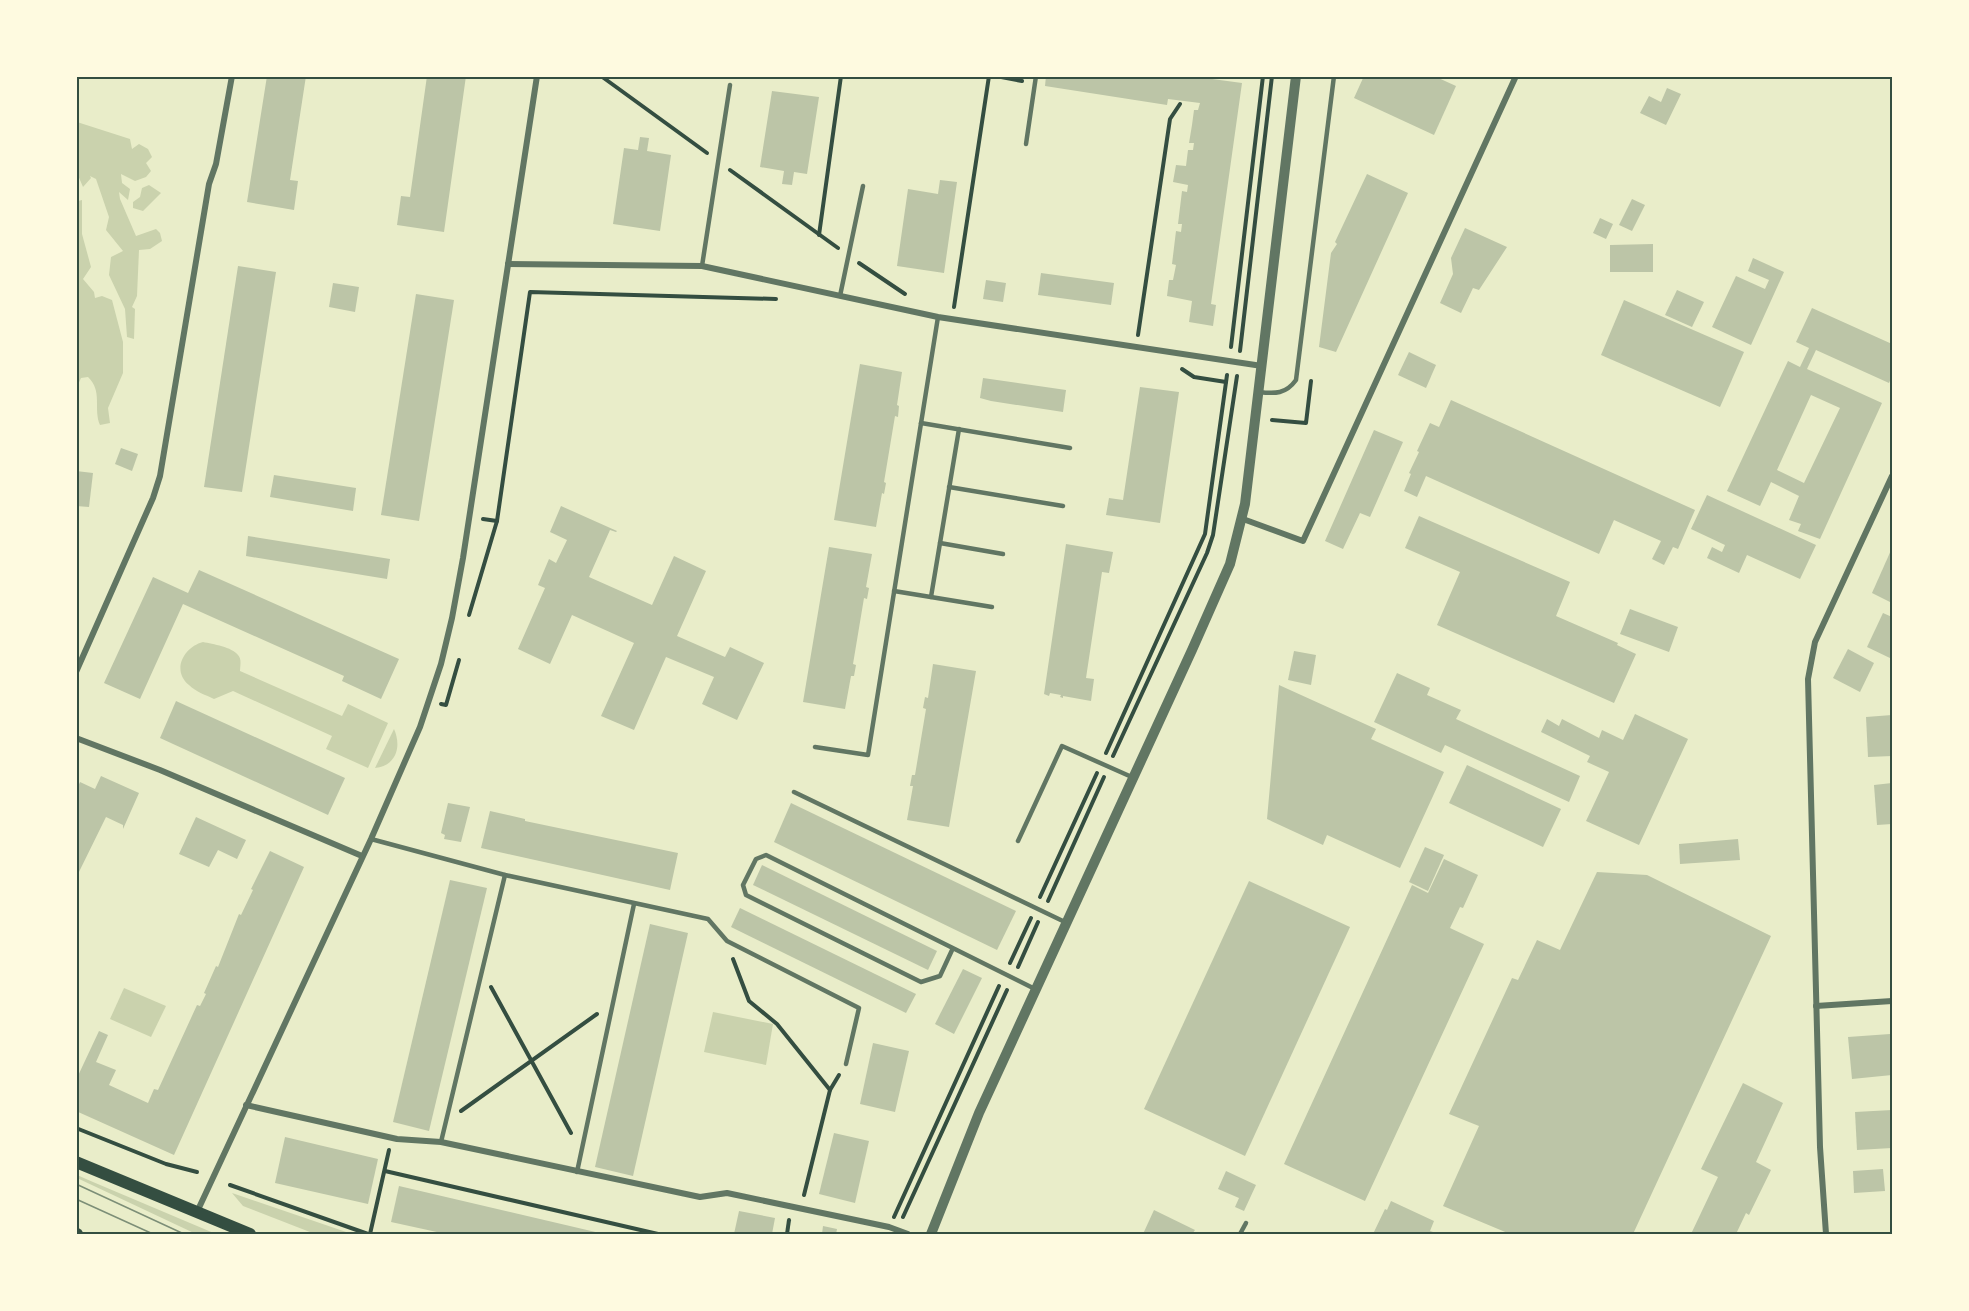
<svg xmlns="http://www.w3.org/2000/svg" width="1969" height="1311" viewBox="0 0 1969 1311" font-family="Raleway,sans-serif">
	<rect width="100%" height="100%" fill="#e9edc9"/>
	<g fill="#cad2ad">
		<path d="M77 122 130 139 132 149 139 144 148 149 152 157 146 163 151 171 146 177 135 181 121 174 122 183 130 189 128 200 119 192 120 199 136 236 156 229 160 233 162 241 150 249 139 250 137 296 132 307 135 309 134 339 127 337 125 309 109 275 111 257 123 251 106 230 109 217 96 179 90 176 91 178 83 187 77 173Z"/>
		<path d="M149 185 161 193 143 211 133 208V202L140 197 142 188Z"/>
		<path d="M82 200V234L91 267 83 279 94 292 95 298 102 296 112 300 123 342V373L108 408 110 423 100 425C93 409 103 391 88 377L81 378 77 387 76 205 78 201Z"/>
		<path d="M203 642C213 644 232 647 238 655 242 659 240 666 240 671L342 716 348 704 388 723 368 768 326 749 332 736 233 691 214 699C206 695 196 692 189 685 171 670 184 647 203 642Z"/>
		<path d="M394 729C402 747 396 766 375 768Z"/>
		<path d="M124 988 166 1006 151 1037 110 1019Z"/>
		<path d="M713 1012 773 1024 766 1065 704 1052Z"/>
		<path d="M77 1175 93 1182 216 1234H196L77 1178Z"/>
		<path d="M232 1193 352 1234H315L243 1206Z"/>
	</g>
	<g fill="#bcc5a7" fill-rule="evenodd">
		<path d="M267 76H306L290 180 298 181 294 210 247 202Z"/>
		<path d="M427 76H466L444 232 397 225 401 196 410 197Z"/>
		<path d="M1046 76H1190L1242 83 1211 304 1216 305 1213 326 1189 322 1192 301 1167 296 1169 280H1173L1176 265 1172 264 1176 231 1181 232 1182 224H1178L1182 191 1187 192 1188 185 1173 182 1176 165 1186 166 1188 150H1193L1194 143H1189L1192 125 1194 110H1198L1200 103 1168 99 1167 105 1045 86Z"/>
		<path d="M1364 76H1434L1456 86 1434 135 1354 98Z"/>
		<path d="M1667 88 1681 94 1666 125 1640 113 1649 96 1661 102Z"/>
		<path d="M772 91 819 97 807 174 794 172 792 185 782 184 784 171 760 167Z"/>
		<path d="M640 137 649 138 647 151 671 155 660 231 613 224 624 148 638 150Z"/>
		<path d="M1367 174 1408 193 1336 352 1319 347 1331 253 1337 244 1335 242Z"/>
		<path d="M940 180 957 182 944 273 897 266 908 189 938 194Z"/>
		<path d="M1632 199 1645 205 1632 231 1619 225Z"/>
		<path d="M1600 218 1613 224 1606 239 1593 233Z"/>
		<path d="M1465 228 1507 247 1479 290 1473 288 1461 313 1440 303 1453 274 1451 258Z"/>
		<path d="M1653 244V272H1610V245Z"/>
		<path d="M1753 258 1784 272 1751 345 1712 327 1736 276 1765 289 1769 280 1748 271Z"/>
		<path d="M238 266 276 272 242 492 204 487Z"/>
		<path d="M1041 273 1114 283 1111 305 1038 295Z"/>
		<path d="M986 280 1006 283 1003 302 983 299Z"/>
		<path d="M333 283 359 287 355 312 329 307Z"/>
		<path d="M1677 290 1704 302 1692 327 1665 315Z"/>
		<path d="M416 294 454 300 419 521 381 515Z"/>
		<path d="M1624 300 1744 352 1720 407 1601 355Z"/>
		<path d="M1812 308 1892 344V376L1889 383 1816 350 1807 369 1882 403 1820 539 1798 531 1801 524 1789 520 1799 496 1771 482 1760 506 1727 491 1788 361 1800 367 1809 348 1796 342ZM1811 395 1840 408 1804 483 1777 470Z"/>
		<path d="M1409 352 1436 365 1426 388 1398 375Z"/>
		<path d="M860 364 902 372 897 405 899 406 898 417 895 416 884 482 886 483 884 494 882 493 876 527 834 520Z"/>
		<path d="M983 378 1066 390 1063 412 991 401 980 398Z"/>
		<path d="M1140 387 1179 392 1160 523 1106 515 1109 498 1123 500Z"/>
		<path d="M1451 400 1695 510 1678 549 1673 547 1664 565 1652 559 1661 541 1614 520 1599 554 1426 476 1417 497 1404 491 1411 474 1409 473 1419 452 1417 451 1430 423 1439 427Z"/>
		<path d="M1374 430 1403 442 1370 517 1360 513 1343 549 1325 541Z"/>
		<path d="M121 448 138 454 132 471 115 464Z"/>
		<path d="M76 471 93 473 89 507 76 506Z"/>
		<path d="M274 475 356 488 353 511 270 497Z"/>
		<path d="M1707 495 1816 545 1800 579 1747 555 1739 573 1707 558 1712 547 1722 552 1725 545 1691 529Z"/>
		<path d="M561 506 617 531 616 532 610 530 589 577 652 605 674 556 706 571 677 636 725 657 730 647 764 663 737 720 702 704 714 677 666 657 634 730 601 716 634 643 572 615 550 664 518 649 545 588 538 585 549 559 556 563 567 540 550 532Z"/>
		<path d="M1419 516 1570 582 1556 616 1618 643 1617 645 1636 654 1614 703 1437 625 1460 572 1405 548Z"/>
		<path d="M248 536 390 559 387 579 246 556Z"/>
		<path d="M1066 544 1113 552 1109 573 1102 572 1086 678 1094 679 1091 701 1063 696V698L1060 697 1061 695 1050 693 1049 696 1044 694Z"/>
		<path d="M829 547 872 554 866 587 869 588 867 599 864 598 853 664 856 665 854 676H851L845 709 803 702Z"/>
		<path d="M1892 548V603L1872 593Z"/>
		<path d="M199 570 399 659 381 699 342 681 344 676 183 604 140 699 104 683 153 577 188 593Z"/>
		<path d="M1630 609 1678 627 1669 652 1620 634Z"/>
		<path d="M1883 613 1892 617V659L1867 647Z"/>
		<path d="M1848 649 1874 663 1860 692 1833 678Z"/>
		<path d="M1294 651 1316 655 1311 685 1288 680Z"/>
		<path d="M933 664 976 671 949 827 907 820 913 786H910L912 775H915L926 709 923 708 925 697 928 698Z"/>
		<path d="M1397 673 1430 688 1427 695 1461 710 1456 719 1580 776 1569 802 1445 745 1441 753 1374 722Z"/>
		<path d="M1279 685 1376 729 1371 739 1444 772 1400 868 1327 835 1323 845 1267 819Z"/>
		<path d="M176 701 345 778 328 815 160 738Z"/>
		<path d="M1635 714 1688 739 1639 845 1586 821 1609 772 1587 762 1590 756 1541 732 1547 719 1559 726 1562 719 1599 738 1602 730 1623 740Z"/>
		<path d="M1892 715V756L1868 757 1866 717Z"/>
		<path d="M1467 765 1561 809 1543 847 1449 803Z"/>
		<path d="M101 776 139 793 123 829V825L106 817 76 878V791L80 782 95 789Z"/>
		<path d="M1892 783V824L1877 825 1874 785Z"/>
		<path d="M448 803 470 807 461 842 444 839 445 835 441 833Z"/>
		<path d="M791 803 1016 911 997 950 774 842Z"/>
		<path d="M490 811 525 819V821L678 853 670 890 481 848Z"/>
		<path d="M196 817 246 840 237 859 218 850 209 867 179 854Z"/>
		<path d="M1738 839 1740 860 1680 864 1679 844Z"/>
		<path d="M1425 847 1444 855 1428 891 1409 882Z"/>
		<path d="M270 851 304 867 174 1155 76 1111V1080L99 1031 108 1035 96 1062 116 1070 109 1085 148 1103 154 1089 158 1090 197 1005 200 1006 206 994 204 993 216 966 218 967 239 914 241 915 253 890 251 889Z"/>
		<path d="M1444 859 1478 875 1463 908 1460 907 1450 928 1484 944 1365 1201 1284 1164 1412 885 1428 893Z"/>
		<path d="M762 865 937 951 928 970 753 885Z"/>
		<path d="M1597 872 1647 875 1771 936 1633 1234H1510L1443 1206 1479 1126 1449 1114 1512 978 1518 980 1537 940 1560 950Z"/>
		<path d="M450 880 487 888 429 1131 393 1122Z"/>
		<path d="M1249 881 1350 927 1245 1156 1144 1109Z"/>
		<path d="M740 908 916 994 906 1013 731 927Z"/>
		<path d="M650 924 688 933 633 1176 595 1167Z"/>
		<path d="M963 969 982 978 954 1034 935 1024Z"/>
		<path d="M1890 1034 1892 1075 1852 1079 1848 1037Z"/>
		<path d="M873 1043 909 1051 895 1112 860 1104Z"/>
		<path d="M1743 1083 1783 1103 1756 1162 1771 1170 1749 1215 1746 1213 1736 1234H1691L1718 1177 1701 1169Z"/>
		<path d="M1892 1110V1148L1857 1150 1855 1112Z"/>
		<path d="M834 1133 869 1141 855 1203 819 1194Z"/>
		<path d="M285 1137 378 1159 368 1204 275 1183Z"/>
		<path d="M1883 1169 1885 1191 1854 1193 1853 1171Z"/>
		<path d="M1226 1171 1256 1185 1244 1211 1235 1207 1239 1198 1218 1189Z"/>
		<path d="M399 1186 604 1234H446L391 1222Z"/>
		<path d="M1391 1201 1434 1221 1430 1231 1439 1234H1373L1385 1209 1387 1210Z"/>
		<path d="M1154 1210 1195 1230 1192 1234H1143Z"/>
		<path d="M739 1211 775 1218 772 1234H734Z"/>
		<path d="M823 1226 837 1229 836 1234H822Z"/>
	</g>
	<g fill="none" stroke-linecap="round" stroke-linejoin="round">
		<g stroke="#344e41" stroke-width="4">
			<path d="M601 76 707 153"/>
			<path d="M996 76 1022 81"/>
			<path d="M730 170 838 248"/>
			<path d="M819 235 841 76"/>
			<path d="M859 263 905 294"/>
			<path d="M954 307 989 76"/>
			<path d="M1138 335 1170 119 1180 104"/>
			<path d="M1231 347 1263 76"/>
			<path d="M1240 351 1272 76"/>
			<path d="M1182 369 1194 377 1226 382"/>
			<path d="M1272 420 1306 423 1311 381"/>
			<path d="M483 519 497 521 530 292 776 299"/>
			<path d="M469 615 497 521"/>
			<path d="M441 704 446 705 459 660"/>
			<path d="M1106 753 1205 534 1227 375"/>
			<path d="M1113 756 1207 553 1213 535 1237 376"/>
			<path d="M1040 897 1097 773"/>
			<path d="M1048 901 1104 777"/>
			<path d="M733 959 749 1001 777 1024 830 1090 804 1195"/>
			<path d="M1010 963 1031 918"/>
			<path d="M1018 967 1038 922"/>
			<path d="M491 987 571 1133"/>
			<path d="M830 1090 839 1075"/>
			<path d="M461 1111 597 1014"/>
			<path d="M76 1128 166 1164 197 1172"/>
			<path d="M385 1171 658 1234"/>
			<path d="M230 1185 368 1234"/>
			<path d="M894 1217 999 986"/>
			<path d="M903 1217 1007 990"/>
			<path d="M370 1234 389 1150"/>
			<path d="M787 1234 789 1220"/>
		</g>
		<g stroke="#617663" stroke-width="4.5">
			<path d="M1026 144 1036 76"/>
			<path d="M702 266 730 85"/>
			<path d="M840 296 863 186"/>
			<path d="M1259 392C1275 394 1286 394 1296 380L1334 76"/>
			<path d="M921 423 1070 448"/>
			<path d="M949 487 1063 506"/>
			<path d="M940 543 1003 554"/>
			<path d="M894 591 992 607"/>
			<path d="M931 597 959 429"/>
			<path d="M815 747 868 755 938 317"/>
			<path d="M794 792 1067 923"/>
			<path d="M371 839 505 875 708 919 727 941 859 1008 846 1064"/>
			<path d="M1018 841 1062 746 1134 778"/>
			<path d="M953 948 940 976 921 982 746 895 743 885 756 859 766 855 1035 989"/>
			<path d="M441 1142 505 875"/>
			<path d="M577 1172 634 904"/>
			<path d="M1240 1234 1246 1223"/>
		</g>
		<g stroke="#617663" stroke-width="6">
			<path d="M508 264 702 266 938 317 1262 366"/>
			<path d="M1243 519 1303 541 1516 76"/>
			<path d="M76 672 153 498 160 476 209 184 216 164 232 76"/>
			<path d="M76 738 160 770 362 856"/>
			<path d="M1816 1006 1892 1001"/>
			<path d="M246 1105 397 1139 441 1142 700 1197 727 1193 889 1227 908 1234"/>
			<path d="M197 1212 371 839 420 727 441 664 452 618 463 558 537 76"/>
			<path d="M1826 1234 1820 1147 1808 679 1815 642 1892 476"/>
		</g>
		<path stroke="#617663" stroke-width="10" d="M931 1234 979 1113 1192 650 1230 564 1245 504 1296 76"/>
		<g stroke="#344e41" stroke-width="12">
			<path d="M76 1162 250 1234"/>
			<path d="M76 1234H77"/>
		</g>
		<g stroke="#7c8e77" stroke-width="1.5">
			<path d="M76 1184 184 1234"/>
			<path d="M76 1199 153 1234"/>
		</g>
	</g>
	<rect width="1969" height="1311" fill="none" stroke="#fefae0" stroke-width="156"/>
	<rect x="78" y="78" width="1813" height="1155" fill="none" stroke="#344e41" stroke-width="2"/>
</svg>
